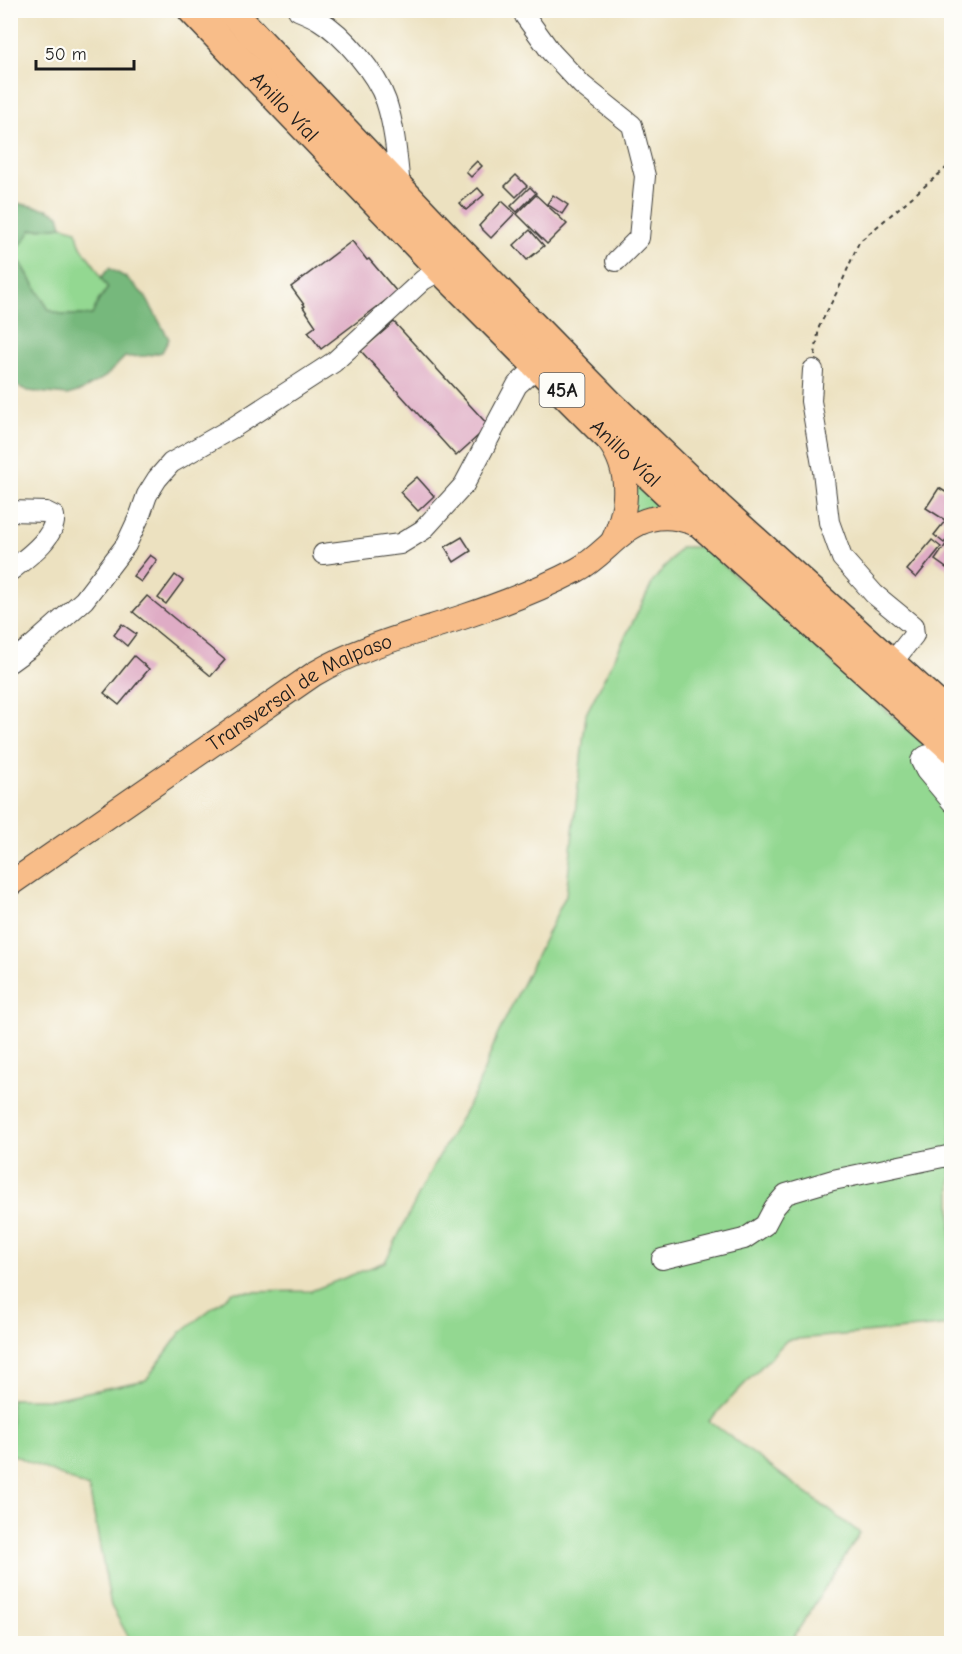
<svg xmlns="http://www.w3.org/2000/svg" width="962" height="1654" viewBox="0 0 962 1654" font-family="'Comic Neue',sans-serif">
	<rect width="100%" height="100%" fill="#fdfcf7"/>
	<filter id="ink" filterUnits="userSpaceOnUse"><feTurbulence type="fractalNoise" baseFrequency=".0167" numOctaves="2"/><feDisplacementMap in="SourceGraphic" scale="12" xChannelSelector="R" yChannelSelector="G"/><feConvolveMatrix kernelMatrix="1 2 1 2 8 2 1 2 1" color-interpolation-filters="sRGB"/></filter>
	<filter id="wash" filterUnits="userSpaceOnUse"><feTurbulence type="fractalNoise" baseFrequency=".008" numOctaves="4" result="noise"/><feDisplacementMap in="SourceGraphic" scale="24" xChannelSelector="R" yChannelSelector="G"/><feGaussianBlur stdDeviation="1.35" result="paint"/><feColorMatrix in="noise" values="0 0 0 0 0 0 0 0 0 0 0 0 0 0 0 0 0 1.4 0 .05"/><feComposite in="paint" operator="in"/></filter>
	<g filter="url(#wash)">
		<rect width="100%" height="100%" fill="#ece1c0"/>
		<g fill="#93d891" stroke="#587a56" stroke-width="1.5">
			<path d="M62 226 77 230C78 247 86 253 95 266 99 273 103 281 108 288L99 300 92 315H63L49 310 21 263 11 260V248H16L30 230Z"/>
			<path d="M631 478 679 514 629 521Z"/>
			<path d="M681 547H703L951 768V1325L787 1340 709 1421 860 1533 790 1643H132L111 1606 89 1488 11 1454V1399H53L146 1380 181 1332 233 1292 311 1291 385 1262 430 1172 476 1091 497 1036 566 895 586 714 654 580Z"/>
		</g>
		<g fill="#76b87b" stroke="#496a4c" stroke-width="1.5">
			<path d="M11 202 47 209 59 215 62 226 31 230C26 239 21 247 11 248Z"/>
			<path d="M11 260 21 263 49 310 63 315H92L99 300 108 288 101 278 109 268 127 278 145 296 169 339 162 352 146 356 125 357 105 377 81 391 67 395 28 391 11 383Z"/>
		</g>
		<g id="blocks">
			<g fill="#dfacc5">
				<path d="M477 161 482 166 471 177 466 172Z"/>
				<path d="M516 175 527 186 516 197 505 186Z"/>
				<path d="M530 187 536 193 517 212 511 206Z"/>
				<path d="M478 188 484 195 466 210 460 203Z"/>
				<path d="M536 195 567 224 547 244 517 214Z"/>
				<path d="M553 195 568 205 562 214 547 204Z"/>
				<path d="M502 201 515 213 491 238 479 226Z"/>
				<path d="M530 230 544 246 527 260 514 245Z"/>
				<path d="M352 241 367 260 369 259 397 292 321 349 308 332 316 326 303 307 305 306 291 287Z"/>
				<path d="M394 322 489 426 456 456 361 351Z"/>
				<path d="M417 477 434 496 418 511 400 492Z"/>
				<path d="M939 488 952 496V516L948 522 926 508Z"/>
				<path d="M945 521 952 527V534L944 543 934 535Z"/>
				<path d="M462 537 471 551 454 562 445 547Z"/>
				<path d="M932 540 941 547 916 578 907 570Z"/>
				<path d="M949 540 952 542V572L935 560Z"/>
				<path d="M150 555 157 560 141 582 133 576Z"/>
				<path d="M175 575 183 581 166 604 158 598Z"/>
				<path d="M147 596 225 660 211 676 133 612Z"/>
				<path d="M122 624 136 634 127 646 114 635Z"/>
				<path d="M134 656 149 669 119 705 104 693Z"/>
			</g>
		</g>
	</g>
	<g filter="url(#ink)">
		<use href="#blocks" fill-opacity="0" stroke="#3b3a35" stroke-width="1.5"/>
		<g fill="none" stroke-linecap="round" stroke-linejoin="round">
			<defs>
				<g id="minor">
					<path d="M298 10C305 13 313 16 319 20 344 35 376 73 386 101 395 128 397 158 400 187"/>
					<path d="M524 10 525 16 551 52 582 85 632 125 645 176 639 238 616 261"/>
					<path d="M813 370 811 401 823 471 829 522 842 558 874 594 913 626 914 635 891 664"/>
					<path d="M10 511 46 512 54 516C57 537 25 559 10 571"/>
					<path d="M323 554 400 544 423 530 464 485 517 385 538 366"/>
					<path d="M10 662 32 646 84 600 126 545 140 515 147 495 157 479 171 463 234 427 334 362 423 280 441 270"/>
					<path d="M952 771C943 763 930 746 921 761L926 771 952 802"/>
					<path d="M662 1259 744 1239 765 1225 774 1208 786 1194 833 1180 952 1155"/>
				</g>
				<g id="major">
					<path d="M609 441C632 472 628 509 613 541"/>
					<path id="s1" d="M10 884 314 674C361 646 412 634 463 617 502 604 541 589 577 570 604 556 621 526 651 519 670 514 687 520 704 527"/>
				</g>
				<g id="highway">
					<path id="s2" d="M192 10 441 270 599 428 692 516 952 749"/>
					<path d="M230 10 449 240 611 405 719 508 952 718"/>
				</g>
			</defs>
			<use href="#minor" stroke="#3b3a35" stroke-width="22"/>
			<use href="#major" stroke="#3b3a35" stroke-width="26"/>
			<use href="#highway" stroke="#3b3a35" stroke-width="31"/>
			<path stroke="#3b3a35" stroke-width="2" stroke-dasharray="4.5 4.5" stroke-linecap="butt" d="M815 355 819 327 842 282 859 242 952 163"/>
			<use href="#minor" stroke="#fff" stroke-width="20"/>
			<use href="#major" stroke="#f8bd89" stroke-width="24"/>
			<use href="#highway" stroke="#f8bd89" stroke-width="28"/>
		</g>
	</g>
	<g text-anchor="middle" stroke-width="6" stroke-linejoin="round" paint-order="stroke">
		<rect fill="#fdfcf7" stroke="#605f5e" stroke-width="1.5" x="539.5" y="373" width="45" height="34" rx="4.5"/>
		<g font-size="20" font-weight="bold" fill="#1c1c1c">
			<text x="562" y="397">45A</text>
		</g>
		<g font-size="21" fill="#1c1c1c" stroke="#fdfcf7">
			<text dy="7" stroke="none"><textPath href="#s2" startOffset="134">Anillo Víal</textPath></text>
			<text dy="7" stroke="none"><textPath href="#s2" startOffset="620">Anillo Víal</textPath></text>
			<text dy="7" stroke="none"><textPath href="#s1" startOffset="348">Transversal de Malpaso</textPath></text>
		</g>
	</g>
	<rect width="962" height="1654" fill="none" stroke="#fdfcf7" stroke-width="36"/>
	<path d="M36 60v9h98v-9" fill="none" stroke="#1c1c1c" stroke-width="3"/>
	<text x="45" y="60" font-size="18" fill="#1c1c1c" stroke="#fdfcf7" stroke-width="4.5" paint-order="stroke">50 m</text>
</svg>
